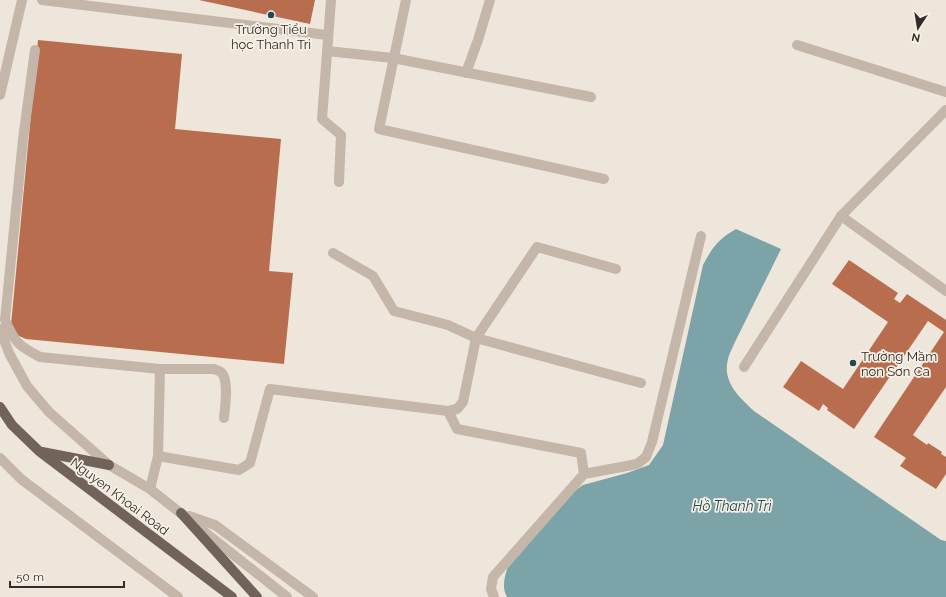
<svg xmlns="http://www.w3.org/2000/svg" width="946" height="597" viewBox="0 0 946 597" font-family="Raleway,sans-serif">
	<rect width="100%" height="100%" fill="#eee6da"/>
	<path fill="#7ca3a8" d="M736 229 781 249 734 344C732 349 729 354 728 359 722 382 739 397 754 411L941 540 946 541V597H507C502 588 504 579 507 569L573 492 583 485 627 473 649 465 663 445 703 265C713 247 717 240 736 229Z"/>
	<g fill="#b86e4e">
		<path d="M199 0H315L310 24Z"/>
		<path d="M38 40 182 54 175 129 281 139 269 271 293 273 284 364 26 339 17 335 11 325Z"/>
		<path d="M849 260 898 293 894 299 900 303 907 294 946 320V387L913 435 927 445 928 443 942 452 941 454 946 457V474L936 489 900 466 906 458 874 437 944 332 928 321 854 429 827 410 828 408 823 404 819 411 783 387 801 361 843 389 888 322 832 284Z"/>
	</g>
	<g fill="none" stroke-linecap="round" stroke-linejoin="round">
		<g stroke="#c4b6a8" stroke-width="10">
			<path d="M42 0 327 35"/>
			<path d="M331 0 322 119 341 135 339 182"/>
			<path d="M406 0 379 129 604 179"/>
			<path d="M797 45 946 92"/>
			<path d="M35 50 23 139 5 320C15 343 19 346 40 357L160 369H214C217 370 220 371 222 373 229 382 225 407 224 418"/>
			<path d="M327 51 393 58 591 97"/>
			<path d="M466 73 478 40 490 0"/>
			<path d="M0 95 22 0"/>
			<path d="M841 216 946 291"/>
			<path d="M333 253 373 276 394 311 448 325 476 338 641 383"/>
			<path d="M0 329 9 353 27 386 49 412 109 465 150 489 287 597"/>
			<path d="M744 367 841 216 946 110"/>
			<path d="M448 411 457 429 581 453 584 474"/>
			<path d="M158 456 239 470 250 463 270 389 448 411 457 409 463 402 476 338 537 247 616 269"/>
			<path d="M0 458 21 479 178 597"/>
			<path d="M150 489 158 456 160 369"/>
			<path d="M189 516 215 525 313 597"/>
			<path d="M494 597 491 589 493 577 584 474 637 464 646 457 652 442 701 236"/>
		</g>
		<g stroke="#72635a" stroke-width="10">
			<path d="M0 407 12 425 39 451 232 597"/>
			<path d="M42 452 109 465"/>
			<path d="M181 513 257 597"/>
		</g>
	</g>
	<g fill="#21494e" stroke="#f6f0e6" stroke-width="1.5">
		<circle cx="271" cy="15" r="4"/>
		<circle cx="853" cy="363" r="4"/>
	</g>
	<g text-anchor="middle" stroke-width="3.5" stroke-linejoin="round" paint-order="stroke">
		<g font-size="13" fill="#322b27" stroke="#f6f0e6">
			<text x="271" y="34">Trường Tiểu<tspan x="271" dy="15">học Thanh Trì</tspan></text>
			<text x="861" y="361" text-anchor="start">Trường Mầm<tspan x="861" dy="15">non Sơn Ca</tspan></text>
		</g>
		<g font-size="13" fill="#322b27" stroke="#f6f0e6">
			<text transform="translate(120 496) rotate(37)" y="5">Nguyen Khoai Road</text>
		</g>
		<g font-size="14" font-style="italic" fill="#21494e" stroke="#f6f0e6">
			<text x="732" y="511">Hồ Thanh Trì</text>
		</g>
	</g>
	<g transform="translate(918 28) rotate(192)" stroke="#f6f0e6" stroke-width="3" paint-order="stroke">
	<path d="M0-3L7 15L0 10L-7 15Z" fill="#322b27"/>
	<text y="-6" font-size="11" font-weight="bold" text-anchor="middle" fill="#322b27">N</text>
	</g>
	<path d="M10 581v6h114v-6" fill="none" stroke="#322b27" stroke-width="2"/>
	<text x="16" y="581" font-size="12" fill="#322b27" stroke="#f6f0e6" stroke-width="3" paint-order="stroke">50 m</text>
</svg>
